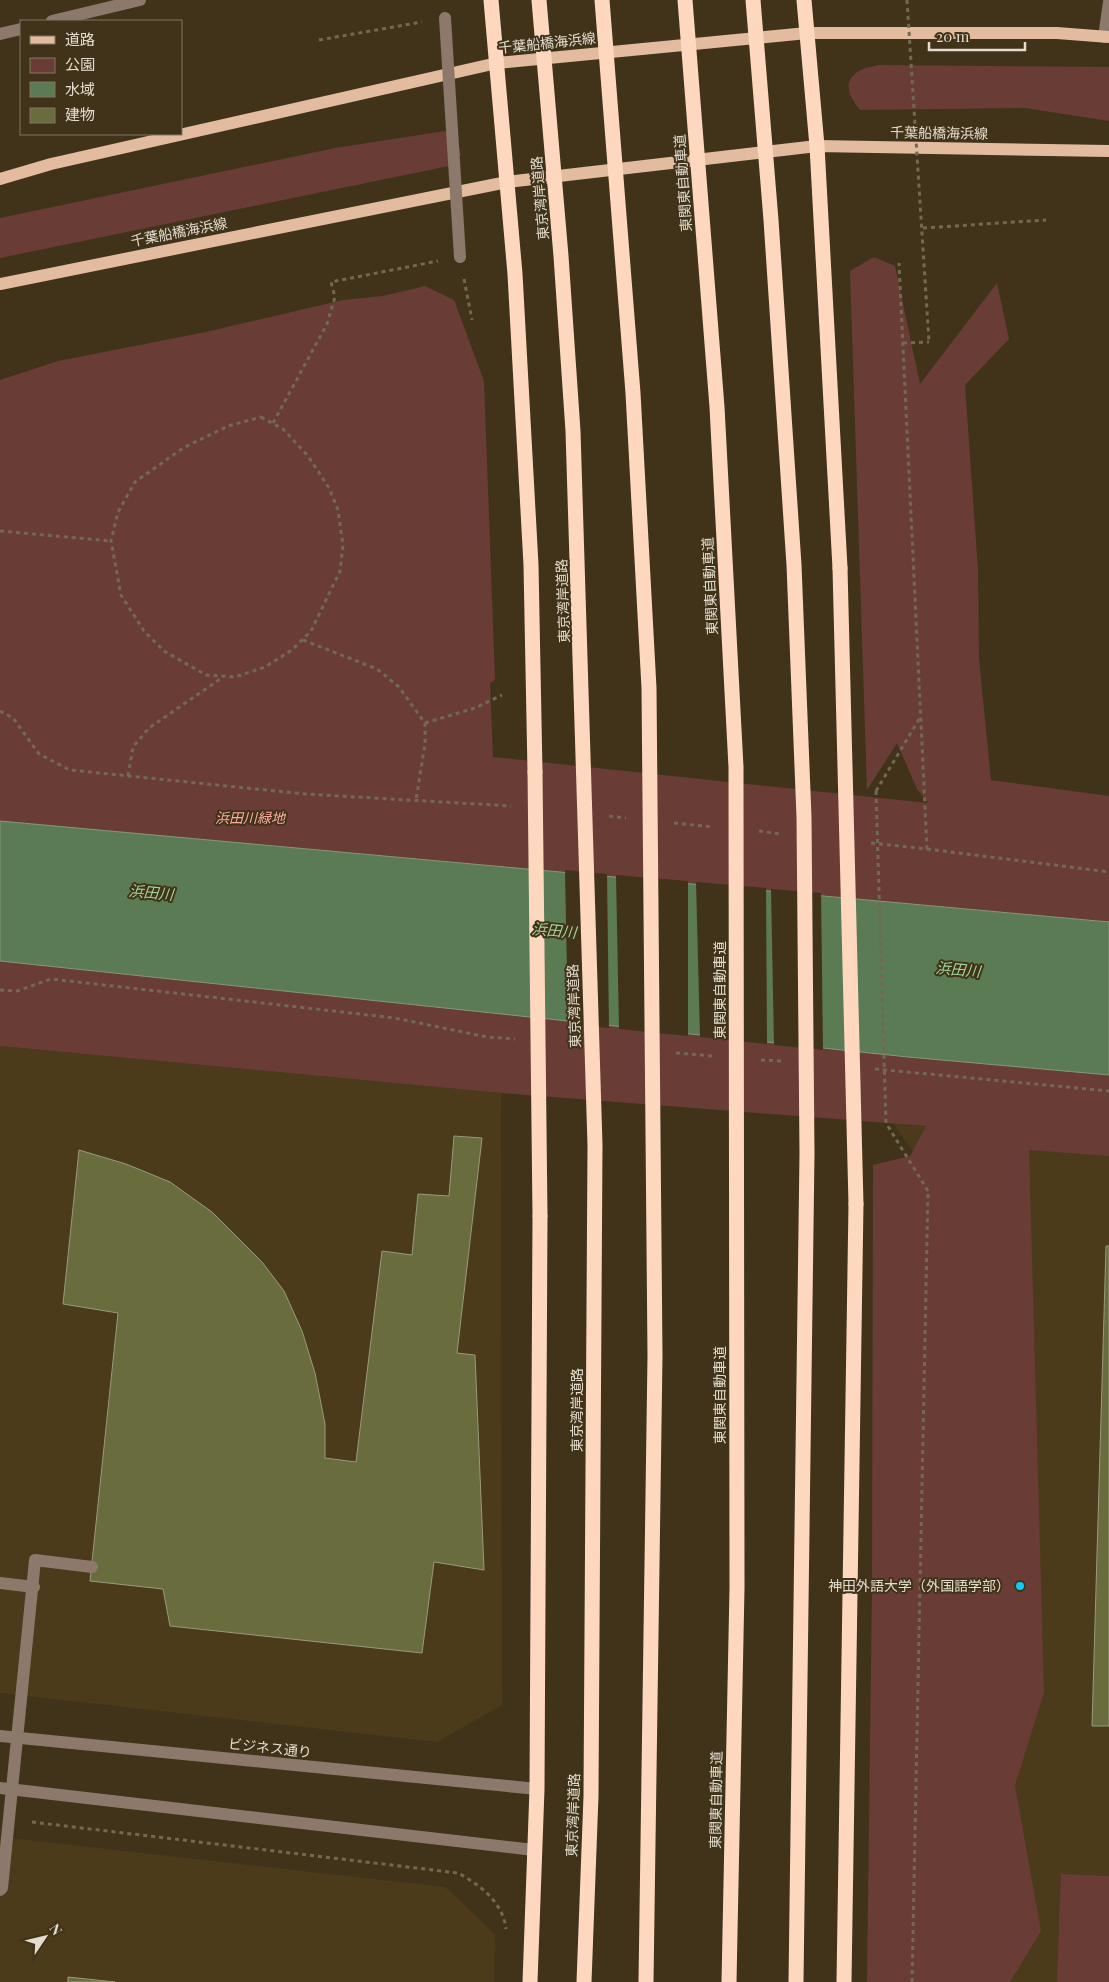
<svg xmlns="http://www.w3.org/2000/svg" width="1109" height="1982" viewBox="0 0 1109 1982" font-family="'Playfair Display','Noto Sans JP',serif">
	<rect width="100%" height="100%" fill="#40331a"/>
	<g fill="#4b3b1b">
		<path d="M0 1046 501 1093 502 1705 437 1742 0 1693Z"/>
		<path d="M893 1123 1109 1144V1982H923L939 1189Z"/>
		<path d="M0 1837 445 1887 495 1934 494 1982H0Z"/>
	</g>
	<g fill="#6a3c36">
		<path d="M880 65 1109 67V121L1025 108 860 110C838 84 850 69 880 65Z"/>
		<path d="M445 131 458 143 461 155 449 166 0 258V218L335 148Z"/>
		<path d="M874 257 895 266 920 384 997 283 1009 339 965 385 978 570 979 659 991 780 1109 796V1156L1029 1150 1044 1692 1015 1786 1041 1931 1010 1982H867L872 1587 873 1165 910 1156 926 1126 501 1093 0 1046V380L58 361 206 332 343 300 383 296 425 286 454 300 484 381 495 680 490 683 493 757 928 803 917 789 897 743 867 790 850 271Z"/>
		<path d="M1061 1874 1109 1876V1982H1057Z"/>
	</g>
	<path fill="#5b7b54" stroke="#849879" d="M0 821 1109 922V1075L908 1057 0 961Z"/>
	<g fill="#40331a">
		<path d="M565 870 607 874 609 1028 568 1024Z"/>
		<path d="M616 875 688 881V1036L619 1029Z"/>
		<path d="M696 882 766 888 767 1044 700 1037Z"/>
		<path d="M771 889 821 893 823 1050 774 1045Z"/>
	</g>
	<g fill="#696c3c" stroke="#989b7c">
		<path d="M454 1136 482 1138 457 1353 475 1355 484 1570 434 1562 422 1653 170 1626 163 1589 90 1581 118 1313 63 1304 79 1150 126 1164 170 1182 212 1212 262 1262 284 1291 302 1331 315 1373 325 1424V1458L356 1462 382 1251 412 1255 418 1194 449 1196Z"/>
		<path d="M1106 1246H1109V1726H1092Z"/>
		<path d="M68 1977 115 1982H68Z"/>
	</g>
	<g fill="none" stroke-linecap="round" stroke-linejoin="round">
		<g stroke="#736852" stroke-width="3" stroke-dasharray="4 4" stroke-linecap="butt">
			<path d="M319 40 422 22"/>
			<path d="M923 228 1046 220"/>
			<path d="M464 279 472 320"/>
			<path d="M903 343 929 342"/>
			<path d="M261 417 283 429 308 456 329 488 338 510 343 545 340 571 311 631 292 650 265 667 235 677 206 675 164 651 144 631 121 595 111 541 118 512 135 482 183 448 228 426Z"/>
			<path d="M273 423 327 324 335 297 331 282 438 261"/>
			<path d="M0 531 111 541"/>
			<path d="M303 640 377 669 399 687 425 723V744L416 800"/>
			<path d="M0 711 13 718 39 754 70 770 305 794 511 806"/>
			<path d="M425 723 475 708 502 695"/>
			<path d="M128 776 133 747 149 728 223 677"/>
			<path d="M876 791 921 716"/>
			<path d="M609 816 626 818"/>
			<path d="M674 823 713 827"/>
			<path d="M759 831 780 834"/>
			<path d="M871 843 927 849 899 263"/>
			<path d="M927 849 1109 872"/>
			<path d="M0 990 17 991 51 979 395 1018 487 1037 515 1039"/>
			<path d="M676 1053 712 1056"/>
			<path d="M761 1060 782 1061"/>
			<path d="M875 1069 1109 1091"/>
			<path d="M32 1822 458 1873C480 1885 503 1902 506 1929"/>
			<path d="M912 1982 928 1191"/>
		</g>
		<g stroke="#8c796c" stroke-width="12">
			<path d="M52 21 140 0"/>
			<path d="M0 34 21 29"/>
			<path d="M1104 37 1109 2"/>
			<path d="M0 1583 34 1587"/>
			<path d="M0 1736 537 1789"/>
			<path d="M0 1788 534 1850"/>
		</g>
		<g stroke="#e3bca0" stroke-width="12">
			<path d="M0 179 51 164 497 63 807 33H1057L1109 37"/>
			<path d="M0 284 507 182 817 146 1109 151"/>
		</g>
		<g stroke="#fed8be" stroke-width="15">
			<path d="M491 0 515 274 531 565 535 772"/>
			<path d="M804 0 817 146 840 568"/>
			<path d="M530 1982 537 1789 540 1216"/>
			<path d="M844 1982 856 1204"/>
		</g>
		<g stroke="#736852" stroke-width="3" stroke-dasharray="4 4" stroke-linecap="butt">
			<path d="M907 0 929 342"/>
			<path d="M876 791 886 1123 928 1191"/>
		</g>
		<g stroke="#8c796c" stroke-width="12">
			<path d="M445 18 460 257"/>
			<path d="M0 1890 2 1888 35 1560 92 1567"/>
		</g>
		<g stroke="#fed8be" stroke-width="15">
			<path d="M539 0 561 256 573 431 595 1145 591 1796 584 1982"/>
			<path d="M602 0 633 393 649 688 655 1356 646 1982"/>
			<path d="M685 0 717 407 736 767 737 1588 729 1982"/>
			<path d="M753 0 771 220 794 565 804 817 807 1153 796 1982"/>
			<path d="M840 568 856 1204"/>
			<path d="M535 772 540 1216"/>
		</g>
	</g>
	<circle fill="#10cafa" stroke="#40331a" stroke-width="2" cx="1020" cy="1586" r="5"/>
	<g text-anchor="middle" stroke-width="4" stroke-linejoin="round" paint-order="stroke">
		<g font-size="14" fill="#e4ddce" stroke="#40331a">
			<text transform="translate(547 43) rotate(-6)" y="5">千葉船橋海浜線</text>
			<text transform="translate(939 133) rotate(1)" y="5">千葉船橋海浜線</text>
			<text transform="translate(683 183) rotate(-94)" y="5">東関東自動車道</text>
			<text transform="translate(540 198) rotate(-95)" y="5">東京湾岸道路</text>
			<text transform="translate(179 232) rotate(-11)" y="5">千葉船橋海浜線</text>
			<text transform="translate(710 586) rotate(-93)" y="5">東関東自動車道</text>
			<text transform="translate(563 601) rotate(-92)" y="5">東京湾岸道路</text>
			<text transform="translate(720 990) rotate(-90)" y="5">東関東自動車道</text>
			<text transform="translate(574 1006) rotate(-92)" y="5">東京湾岸道路</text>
			<text transform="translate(720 1395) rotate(-90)" y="5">東関東自動車道</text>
			<text transform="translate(577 1410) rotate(-90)" y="5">東京湾岸道路</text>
			<text transform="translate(270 1748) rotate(6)" y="5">ビジネス通り</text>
			<text transform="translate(716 1800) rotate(-89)" y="5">東関東自動車道</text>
			<text transform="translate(573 1815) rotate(-88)" y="5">東京湾岸道路</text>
		</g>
		<g font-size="14" font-style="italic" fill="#fdab9f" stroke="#40331a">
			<text x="250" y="823">浜田川緑地</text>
		</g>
		<g font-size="14" fill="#e4ddce" stroke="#40331a" text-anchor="end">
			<text x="1010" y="1591">神田外語大学（外国語学部）</text>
		</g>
		<g font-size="15" font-style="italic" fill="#a3d598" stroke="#40331a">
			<text transform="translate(151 893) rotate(5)" y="5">浜田川</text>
			<text transform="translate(554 931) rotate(5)" y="5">浜田川</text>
			<text transform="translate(958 970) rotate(5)" y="5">浜田川</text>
		</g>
	</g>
	<rect x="20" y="20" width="162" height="115" fill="#40331a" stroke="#827762"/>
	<rect x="30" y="36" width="25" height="8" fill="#e3bca0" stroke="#827762"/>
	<text x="65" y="45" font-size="15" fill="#e4ddce">道路</text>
	<rect x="30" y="58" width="25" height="15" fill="#6a3c36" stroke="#827762"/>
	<text x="65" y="70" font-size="15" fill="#e4ddce">公園</text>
	<rect x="30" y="82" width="25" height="15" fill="#5b7b54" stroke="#827762"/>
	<text x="65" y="95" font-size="15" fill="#e4ddce">水域</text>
	<rect x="30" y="108" width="25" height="15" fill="#696c3c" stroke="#827762"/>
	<text x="65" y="120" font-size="15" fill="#e4ddce">建物</text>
	<g transform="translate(45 1937) rotate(55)" stroke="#40331a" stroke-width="4" paint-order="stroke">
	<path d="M0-4L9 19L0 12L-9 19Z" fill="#e4ddce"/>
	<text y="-8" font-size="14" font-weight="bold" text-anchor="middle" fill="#e4ddce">N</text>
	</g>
	<path d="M929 42v8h96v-8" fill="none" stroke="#e4ddce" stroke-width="2.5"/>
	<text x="936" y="42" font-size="15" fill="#e4ddce" stroke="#40331a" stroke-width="4" paint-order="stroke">20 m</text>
</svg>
